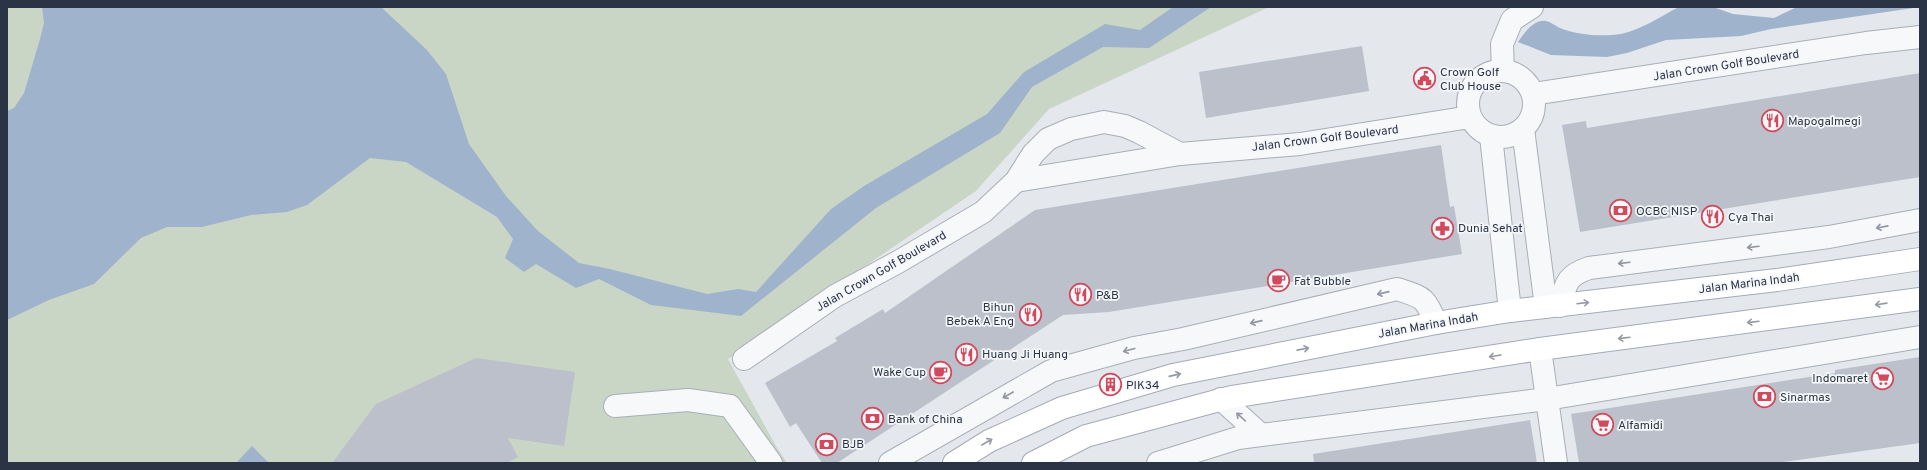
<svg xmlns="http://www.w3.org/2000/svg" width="1927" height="470" viewBox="0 0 1927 470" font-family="Overpass,sans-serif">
	<rect width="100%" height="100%" fill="#e4e7ec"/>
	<path fill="#c9d6c5" d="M7 7H1269L1049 109 976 191 728 359 776 446 787 463H7Z"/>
	<g fill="#9fb4cc">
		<path d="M42 7H381L427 50 446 74 469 144 506 196 538 231 579 263 610 269 707 294 738 289 756 292 831 209 864 186 987 114 1024 72 1105 24 1140 30 1173 7H1211L1149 48 1103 47 1032 87 1000 133 876 208 741 316 651 305 599 279 576 288 536 264 524 272 505 258 513 239 497 217 406 162 370 158 307 205 287 212 251 215 202 227H167L141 238 94 284 49 300 7 320V111L14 108 24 93 40 39 44 23Z"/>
		<path d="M1679 7H1713L1733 14 1774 18 1797 7H1920L1771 29 1741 36 1666 40 1627 53 1607 57 1551 55 1518 42C1524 33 1534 19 1546 21 1551 22 1556 26 1560 28 1577 35 1602 37 1621 34 1641 30 1661 16 1679 7Z"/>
		<path d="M252 446 269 463H236Z"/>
	</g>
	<g fill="#bbc0ca">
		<path d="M1362 46 1369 91 1206 118 1199 72Z"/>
		<path d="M1920 73V177L1580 232 1562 125 1586 121 1587 128Z"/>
		<path d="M1441 145 1450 207 1454 206 1462 254 1109 312 1063 315 837 463H822L796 423 790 427 765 383 837 341 835 338 883 309 885 313 1035 210Z"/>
		<path d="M1920 357V443L1777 463H1579L1571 414 1835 373V370Z"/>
		<path d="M476 358 575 372 564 446 508 438 518 457 507 463H332L376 404Z"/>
		<path d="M1530 420 1537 463H1314L1313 454Z"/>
	</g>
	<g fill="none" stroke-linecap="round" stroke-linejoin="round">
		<defs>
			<g id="minor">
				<path d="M1503 71 1502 44 1512 20 1532 7"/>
				<circle cx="1501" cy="104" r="33"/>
				<path d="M1533 94 1866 43 1920 37"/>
				<path d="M1523 129 1546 307"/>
				<path d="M1491 136 1510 311"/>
				<path d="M1016 181 1180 154"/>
				<path d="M1560 306C1566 283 1566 276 1589 268L1829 237 1920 220"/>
				<path d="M1540 349 1556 463"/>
				<path d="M744 359 835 296 898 262 983 212 1016 181 1033 154 1048 139 1071 129 1104 122 1125 126 1139 132 1180 154 1300 144 1470 117"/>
				<path d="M1221 399 1261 435"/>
				<path d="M615 406 688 400 730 406 771 463"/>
				<path d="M890 463 1051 371 1134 348 1183 339 1397 289C1424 298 1424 296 1436 323"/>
				<path d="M1158 463 1238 438 1547 399 1920 337"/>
			</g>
			<g id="major">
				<path d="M954 463 989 441 1062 408 1173 375 1436 323 1510 311 1777 280 1920 259"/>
				<path d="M1033 463 1086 436 1231 397 1540 349 1920 299"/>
			</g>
		</defs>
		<use href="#minor" stroke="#a9aeb7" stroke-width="24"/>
		<use href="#major" stroke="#a3abb8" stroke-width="24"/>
		<use href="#minor" stroke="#f7f8fa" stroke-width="22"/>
		<use href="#major" stroke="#fff" stroke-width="22"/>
	</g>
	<defs><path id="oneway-shaft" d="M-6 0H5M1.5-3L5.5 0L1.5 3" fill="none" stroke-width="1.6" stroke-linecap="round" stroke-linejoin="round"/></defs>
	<g stroke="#9196a0">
		<use href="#oneway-shaft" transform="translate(1882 227) rotate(169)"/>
		<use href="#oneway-shaft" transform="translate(1753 247) rotate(173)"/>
		<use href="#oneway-shaft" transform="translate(1624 263) rotate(173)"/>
		<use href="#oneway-shaft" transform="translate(1383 293) rotate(167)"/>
		<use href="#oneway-shaft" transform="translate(1256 322) rotate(167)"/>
		<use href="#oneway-shaft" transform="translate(1129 350) rotate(165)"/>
		<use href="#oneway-shaft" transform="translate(1008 395) rotate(150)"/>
		<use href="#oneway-shaft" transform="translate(1241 417) rotate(-138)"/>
	</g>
	<g stroke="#959aa2">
		<use href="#oneway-shaft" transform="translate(1583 303) rotate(-7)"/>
		<use href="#oneway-shaft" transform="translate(1881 304) rotate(172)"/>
		<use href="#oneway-shaft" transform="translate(1753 322) rotate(173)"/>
		<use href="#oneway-shaft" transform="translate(1624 338) rotate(173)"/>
		<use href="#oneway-shaft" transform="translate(1303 349) rotate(-11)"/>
		<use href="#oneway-shaft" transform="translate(1495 356) rotate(171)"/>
		<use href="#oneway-shaft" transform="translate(1175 375) rotate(-13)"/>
		<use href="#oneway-shaft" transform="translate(987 442) rotate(-30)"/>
	</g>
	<defs>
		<symbol id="civic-ring" viewBox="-11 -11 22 22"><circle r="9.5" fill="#f4f6f9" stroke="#d1495b" stroke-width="1.5"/><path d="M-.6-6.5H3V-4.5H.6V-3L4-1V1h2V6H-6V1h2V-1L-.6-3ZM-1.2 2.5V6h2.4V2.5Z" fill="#d1495b"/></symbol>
		<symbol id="restaurant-ring" viewBox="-11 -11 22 22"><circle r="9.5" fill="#f4f6f9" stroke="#d1495b" stroke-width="1.5"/><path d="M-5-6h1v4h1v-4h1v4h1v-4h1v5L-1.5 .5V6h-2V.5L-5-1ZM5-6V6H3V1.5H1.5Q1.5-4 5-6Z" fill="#d1495b"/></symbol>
		<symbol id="bank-ring" viewBox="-11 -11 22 22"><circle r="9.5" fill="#f4f6f9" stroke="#d1495b" stroke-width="1.5"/><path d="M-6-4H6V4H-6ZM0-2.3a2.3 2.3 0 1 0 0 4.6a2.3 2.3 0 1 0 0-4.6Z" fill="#d1495b"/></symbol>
		<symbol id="pharmacy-ring" viewBox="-11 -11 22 22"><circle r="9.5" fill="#f4f6f9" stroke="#d1495b" stroke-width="1.5"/><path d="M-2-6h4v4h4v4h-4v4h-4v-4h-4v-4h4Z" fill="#d1495b"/></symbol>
		<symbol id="cafe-ring" viewBox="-11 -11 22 22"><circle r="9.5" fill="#f4f6f9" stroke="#d1495b" stroke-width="1.5"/><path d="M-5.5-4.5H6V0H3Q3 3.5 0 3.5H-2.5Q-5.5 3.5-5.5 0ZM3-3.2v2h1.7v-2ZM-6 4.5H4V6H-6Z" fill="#d1495b"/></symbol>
		<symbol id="supermarket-ring" viewBox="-11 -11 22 22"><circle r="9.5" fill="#f4f6f9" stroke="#d1495b" stroke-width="1.5"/><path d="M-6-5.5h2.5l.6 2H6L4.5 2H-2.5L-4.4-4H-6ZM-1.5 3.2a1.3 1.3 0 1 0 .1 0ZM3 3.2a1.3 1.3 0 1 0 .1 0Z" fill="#d1495b"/></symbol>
		<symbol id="building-ring" viewBox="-11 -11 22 22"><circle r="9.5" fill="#f4f6f9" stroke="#d1495b" stroke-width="1.5"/><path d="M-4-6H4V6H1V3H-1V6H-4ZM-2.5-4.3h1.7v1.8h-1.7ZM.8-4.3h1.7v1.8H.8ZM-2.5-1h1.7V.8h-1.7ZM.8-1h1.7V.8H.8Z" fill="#d1495b"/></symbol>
	</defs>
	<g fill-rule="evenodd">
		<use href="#civic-ring" x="1412" y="66" width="25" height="25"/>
		<use href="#restaurant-ring" x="1760" y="108" width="25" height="25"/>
		<use href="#bank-ring" x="1608" y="198" width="25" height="25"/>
		<use href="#restaurant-ring" x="1700" y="204" width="25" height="25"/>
		<use href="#pharmacy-ring" x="1430" y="216" width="25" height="25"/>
		<use href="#cafe-ring" x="1266" y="268" width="25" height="25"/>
		<use href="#restaurant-ring" x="1068" y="282" width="25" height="25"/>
		<use href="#restaurant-ring" x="1018" y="302" width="25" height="25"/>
		<use href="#restaurant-ring" x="954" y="342" width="25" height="25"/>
		<use href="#cafe-ring" x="928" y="360" width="25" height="25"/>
		<use href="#supermarket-ring" x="1870" y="366" width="25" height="25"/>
		<use href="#building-ring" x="1098" y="372" width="25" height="25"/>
		<use href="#bank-ring" x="1752" y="384" width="25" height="25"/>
		<use href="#bank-ring" x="860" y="406" width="25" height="25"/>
		<use href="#supermarket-ring" x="1590" y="412" width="25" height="25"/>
		<use href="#bank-ring" x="814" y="432" width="25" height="25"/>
	</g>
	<g text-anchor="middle" stroke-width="3.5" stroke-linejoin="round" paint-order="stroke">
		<g font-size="12" fill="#2b3445" stroke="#f4f6f9">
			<text transform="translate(1726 65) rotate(-9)" y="4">Jalan Crown Golf Boulevard</text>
			<text transform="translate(1325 138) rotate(-7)" y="4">Jalan Crown Golf Boulevard</text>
			<text transform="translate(881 271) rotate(-30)" y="4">Jalan Crown Golf Boulevard</text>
			<text transform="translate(1749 283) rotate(-7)" y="4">Jalan Marina Indah</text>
			<text transform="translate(1428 325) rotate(-10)" y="4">Jalan Marina Indah</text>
		</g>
		<g font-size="12" fill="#2b3445" stroke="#f4f6f9" text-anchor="start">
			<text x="1440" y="76">Crown Golf<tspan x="1440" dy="14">Club House</tspan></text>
			<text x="1788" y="125">Mapogalmegi</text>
			<text x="1636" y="215">OCBC NISP</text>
			<text x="1728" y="221">Cya Thai</text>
			<text x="1458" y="232">Dunia Sehat</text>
			<text x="1294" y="285">Fat Bubble</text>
			<text x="1096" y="299">P&amp;B</text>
			<text x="1014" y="311" text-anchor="end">Bihun<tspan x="1014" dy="14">Bebek A Eng</tspan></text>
			<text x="982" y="358">Huang Ji Huang</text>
			<text x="926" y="376" text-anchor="end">Wake Cup</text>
			<text x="1868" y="382" text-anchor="end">Indomaret</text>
			<text x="1126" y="389">PIK34</text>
			<text x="1780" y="401">Sinarmas</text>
			<text x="888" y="423">Bank of China</text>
			<text x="1618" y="429">Alfamidi</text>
			<text x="842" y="448">BJB</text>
		</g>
	</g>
	<rect width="1927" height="470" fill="none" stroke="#2b3445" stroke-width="16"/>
</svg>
